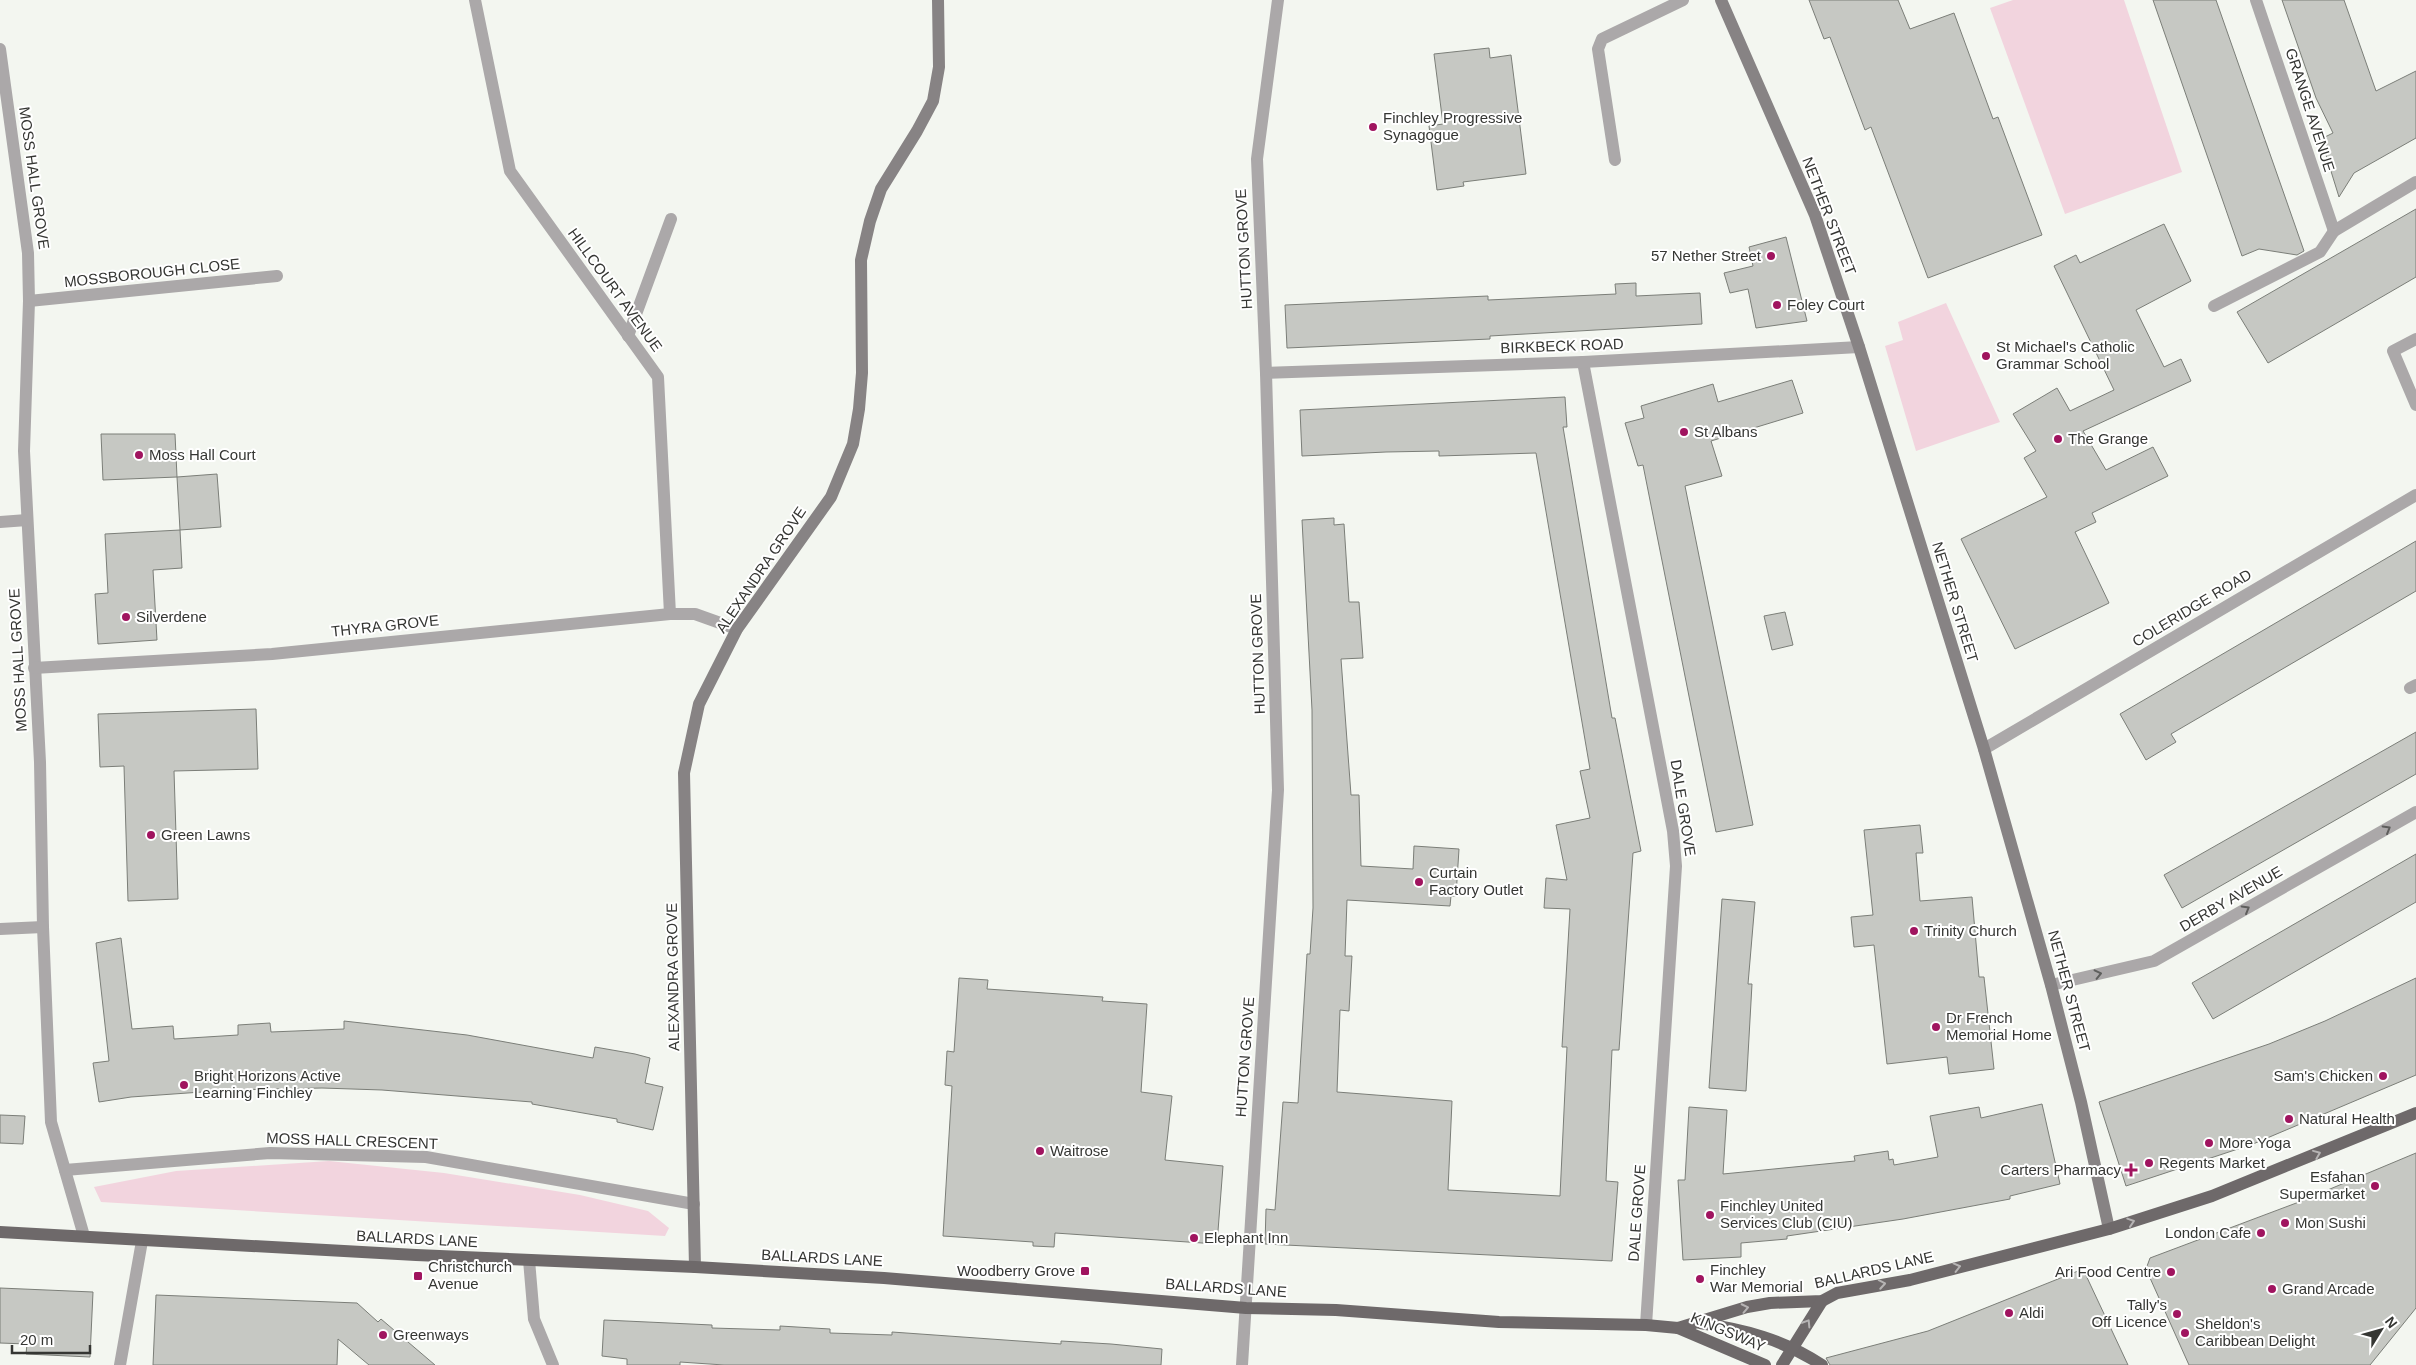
<svg xmlns="http://www.w3.org/2000/svg" width="2416" height="1365" viewBox="0 0 2416 1365" font-family="Arial,sans-serif">
	<rect width="100%" height="100%" fill="#f3f6f0"/>
	<g fill="#f2d4de">
		<path d="M2013 0H2124L2182 172 2065 214 1990 8Z"/>
		<path d="M1946 303 2000 422 1916 451 1885 346 1903 340 1898 322Z"/>
		<path d="M329 1161 444 1173 580 1195 648 1211 669 1228 665 1236 101 1202 94 1187 176 1171Z"/>
	</g>
	<g fill="#c6c8c3" stroke="#7b7e78">
		<path d="M1809 0H1898L1910 29 1954 13 1993 119 1998 117 2042 235 1928 278 1871 127 1865 130 1830 37 1824 39Z"/>
		<path d="M2153 0H2216L2304 251 2297 255 2259 249 2242 256Z"/>
		<path d="M2282 0H2344L2376 91 2416 71V138L2354 173 2339 197 2321 139 2333 133 2316 98Z"/>
		<path d="M1489 48 1490 58 1511 55 1526 174 1463 182 1464 186 1437 190 1429 126 1443 124 1434 54Z"/>
		<path d="M2416 209V277L2268 363 2237 312Z"/>
		<path d="M2164 224 2191 281 2136 310 2164 367 2181 359 2191 381 2083 431 2106 470 2153 447 2168 476 2092 513 2096 522 2075 532 2109 603 2015 649 1961 539 2047 497 2024 458 2036 451 2013 414 2057 388 2070 411 2114 390 2054 266 2076 255 2080 263Z"/>
		<path d="M1786 237 1807 321 1756 328 1748 289 1730 293 1724 273 1753 266 1749 247Z"/>
		<path d="M1636 283V296L1700 293 1702 324 1490 336V339L1287 348 1285 305 1488 296V300L1616 294 1615 284Z"/>
		<path d="M1792 380 1803 413 1711 441 1722 476 1685 486 1753 825 1716 832 1643 465 1638 466 1625 423 1644 418 1641 406 1713 384 1718 402Z"/>
		<path d="M1565 397 1567 427H1563L1584 552 1612 718H1615L1641 851 1633 853 1619 1050H1612L1606 1181 1618 1182 1612 1261 1265 1244 1266 1209 1275 1210 1283 1102 1298 1103 1307 954H1310L1313 908 1312 710 1302 520 1334 518V525L1344 524 1349 602H1359L1363 658 1341 659 1351 795H1359L1361 866 1413 869 1414 846 1459 849 1456 896H1451L1450 906 1347 900 1345 956H1352L1349 1011 1340 1010 1337 1092 1452 1101 1448 1190 1560 1196 1567 1047H1562L1570 909 1544 908 1546 878 1567 880 1556 825 1590 818 1580 771 1590 769 1536 453 1439 456V451L1386 452 1302 456 1300 410Z"/>
		<path d="M101 434H175L177 477 103 480Z"/>
		<path d="M217 474 221 527 180 530 177 477Z"/>
		<path d="M180 530 182 568 153 570 157 640 98 644 95 594 108 593 105 534Z"/>
		<path d="M2416 541V591L2171 734 2176 742 2146 760 2120 714Z"/>
		<path d="M1785 612 1793 645 1772 650 1764 616Z"/>
		<path d="M256 709 258 769 174 771 178 899 128 901 124 766 100 767 98 714Z"/>
		<path d="M2416 732V774L2182 908 2164 875Z"/>
		<path d="M1920 825 1923 853H1916L1920 901 1972 897 1979 977H1984L1994 1069 1949 1074 1947 1057 1887 1064 1874 945 1854 947 1851 917 1873 915 1864 830Z"/>
		<path d="M2416 854V902L2213 1019 2192 983Z"/>
		<path d="M1722 899 1755 902 1748 984H1752L1746 1091 1709 1088Z"/>
		<path d="M121 938 132 1029 173 1026 174 1039 238 1035V1025L270 1023 271 1032 344 1029V1021L467 1035 593 1058 595 1047 635 1054 650 1058 645 1083 663 1087 653 1130 617 1122V1119L532 1104V1102L382 1090 322 1088 230 1090 131 1097 99 1102 93 1063 109 1061 96 943Z"/>
		<path d="M959 978 988 980 987 989 1103 997 1102 1001 1147 1004 1141 1092 1172 1096 1165 1160 1223 1166 1217 1244 1055 1233 1054 1247 1033 1246V1242L943 1236 952 1086 945 1085 947 1051 954 1052Z"/>
		<path d="M2416 978V1075L2253 1144 2126 1186 2099 1102 2269 1044 2325 1021Z"/>
		<path d="M2042 1104 2060 1184 2010 1196V1199L1903 1219 1787 1236V1239L1741 1243V1257L1683 1260 1678 1180H1685L1689 1107 1727 1110 1723 1174 1855 1161 1854 1156 1888 1151 1889 1160 1893 1159 1894 1165 1938 1157 1930 1116 1979 1107 1981 1118Z"/>
		<path d="M0 1115 25 1116 23 1144 0 1143Z"/>
		<path d="M2416 1153V1308L2370 1365H2189L2146 1269 2150 1258 2299 1202Z"/>
		<path d="M2083 1269 2128 1365H1830L1826 1358 1928 1331Z"/>
		<path d="M0 1288 93 1292 90 1357 26 1354 27 1344 0 1343Z"/>
		<path d="M156 1295 357 1303 378 1322 381 1319 435 1365H369L338 1339 337 1365H153Z"/>
		<path d="M604 1320 712 1325V1328L780 1330V1326L830 1329V1333L892 1335V1332L1061 1344V1341L1111 1344 1162 1349 1161 1365H724L680 1362V1365H627V1359L602 1356Z"/>
	</g>
	<g fill="none" stroke-linecap="round" stroke-linejoin="round">
		<g stroke="#aba8a9" stroke-width="12">
			<path d="M475 0 510 171 658 377 670 614"/>
			<path d="M2256 0 2334 231 2416 182"/>
			<path d="M0 49 28 253 29 301 24 451 40 762 43 927 51 1122 84 1236"/>
			<path d="M1615 160 1598 49 1602 39 1683 0"/>
			<path d="M29 301 277 276"/>
			<path d="M2214 306 2320 252 2334 231"/>
			<path d="M628 336 671 219"/>
			<path d="M2416 339 2393 351 2416 405"/>
			<path d="M1583 362 1673 831 1676 866 1646 1325"/>
			<path d="M1266 373 1583 362 1859 347"/>
			<path d="M0 522 27 520"/>
			<path d="M34 668 272 654 670 614H695L737 629"/>
			<path d="M2410 688 2416 685"/>
			<path d="M1984 749 2416 495"/>
			<path d="M0 929 43 927"/>
			<path d="M2051 985 2154 961 2416 812"/>
			<path d="M65 1170 270 1153 426 1157 694 1204"/>
			<path d="M529 1260 534 1319 553 1365"/>
			<path d="M120 1365 142 1241"/>
			<path d="M1242 1365 1278 790 1266 373 1257 159 1278 0"/>
		</g>
		<g stroke="#878384" stroke-width="12">
			<path d="M1721 0 1815 215 1859 347 1984 749 2051 985 2081 1102 2109 1229"/>
			<path d="M695 1267 684 773 699 704 737 629 831 497 853 444 859 409 862 373 861 260 870 221 881 189 917 131 933 101 939 67 938 0"/>
		</g>
		<g stroke="#6e696a" stroke-width="12">
			<path d="M0 1232 416 1255 695 1267 884 1278 1246 1308 1336 1310 1499 1322 1646 1325 1678 1328 1747 1307 1770 1303 1822 1301 1837 1293 1910 1280 2109 1229 2212 1196 2416 1113"/>
			<path d="M1700 1323C1746 1330 1782 1339 1822 1365"/>
			<path d="M1678 1328 1765 1365"/>
			<path d="M1782 1365 1822 1301"/>
		</g>
	</g>
	<defs><path id="oneway-chevron" d="M-2-3.5L2.5 0L-2 3.5" fill="none" stroke-width="1.6" stroke-linecap="round" stroke-linejoin="round" transform="scale(1.25)"/></defs>
	<g stroke="#5e5e5c">
		<use href="#oneway-chevron" transform="translate(2387 829) rotate(-30)"/>
		<use href="#oneway-chevron" transform="translate(2246 909) rotate(-30)"/>
		<use href="#oneway-chevron" transform="translate(2098 974) rotate(-13)"/>
	</g>
	<g stroke="#b6b4b4">
		<use href="#oneway-chevron" transform="translate(2317 1154) rotate(-22)"/>
		<use href="#oneway-chevron" transform="translate(2131 1222) rotate(-18)"/>
		<use href="#oneway-chevron" transform="translate(1957 1267) rotate(-14)"/>
		<use href="#oneway-chevron" transform="translate(1882 1284) rotate(-10)"/>
		<use href="#oneway-chevron" transform="translate(1745 1308) rotate(-12)"/>
		<use href="#oneway-chevron" transform="translate(1807 1323) rotate(-58)"/>
	</g>
	<g fill="#a0145f" stroke="#fff" stroke-width="2">
		<circle cx="1373" cy="127" r="5"/>
		<circle cx="1771" cy="256" r="5"/>
		<circle cx="1777" cy="305" r="5"/>
		<circle cx="1986" cy="356" r="5"/>
		<circle cx="1684" cy="432" r="5"/>
		<circle cx="2058" cy="439" r="5"/>
		<circle cx="139" cy="455" r="5"/>
		<circle cx="126" cy="617" r="5"/>
		<circle cx="151" cy="835" r="5"/>
		<circle cx="1419" cy="882" r="5"/>
		<circle cx="1914" cy="931" r="5"/>
		<circle cx="1936" cy="1027" r="5"/>
		<circle cx="2383" cy="1076" r="5"/>
		<circle cx="184" cy="1085" r="5"/>
		<circle cx="2289" cy="1119" r="5"/>
		<circle cx="2209" cy="1143" r="5"/>
		<circle cx="1040" cy="1151" r="5"/>
		<circle cx="2149" cy="1163" r="5"/>
		<path d="M2128.5 1162.5h5v5h5v5h-5v5h-5v-5h-5v-5h5z"/>
		<circle cx="2375" cy="1186" r="5"/>
		<circle cx="1710" cy="1215" r="5"/>
		<circle cx="2285" cy="1223" r="5"/>
		<circle cx="2261" cy="1233" r="5"/>
		<circle cx="1194" cy="1238" r="5"/>
		<rect x="1080" y="1266" width="10" height="10" rx="2.5"/>
		<circle cx="2171" cy="1272" r="5"/>
		<rect x="413" y="1271" width="10" height="10" rx="2.5"/>
		<circle cx="1700" cy="1279" r="5"/>
		<circle cx="2272" cy="1289" r="5"/>
		<circle cx="2009" cy="1313" r="5"/>
		<circle cx="2177" cy="1314" r="5"/>
		<circle cx="2185" cy="1333" r="5"/>
		<circle cx="383" cy="1335" r="5"/>
	</g>
	<g text-anchor="middle" stroke-width="4" stroke-linejoin="round" paint-order="stroke">
		<g font-size="15" fill="#353633" stroke="#fff">
			<text transform="translate(2310 110) rotate(72)" y="5">GRANGE AVENUE</text>
			<text transform="translate(34 178) rotate(82)" y="5">MOSS HALL GROVE</text>
			<text transform="translate(1829 216) rotate(69)" y="5">NETHER STREET</text>
			<text transform="translate(1244 249) rotate(-93)" y="5">HUTTON GROVE</text>
			<text transform="translate(152 273) rotate(-6)" y="5">MOSSBOROUGH CLOSE</text>
			<text transform="translate(615 290) rotate(54)" y="5">HILLCOURT AVENUE</text>
			<text transform="translate(1562 346) rotate(-2)" y="5">BIRKBECK ROAD</text>
			<text transform="translate(761 570) rotate(-56)" y="5">ALEXANDRA GROVE</text>
			<text transform="translate(1955 602) rotate(73)" y="5">NETHER STREET</text>
			<text transform="translate(2192 608) rotate(-31)" y="5">COLERIDGE ROAD</text>
			<text transform="translate(385 626) rotate(-6)" y="5">THYRA GROVE</text>
			<text transform="translate(1258 654) rotate(-92)" y="5">HUTTON GROVE</text>
			<text transform="translate(18 660) rotate(-93)" y="5">MOSS HALL GROVE</text>
			<text transform="translate(1683 808) rotate(81)" y="5">DALE GROVE</text>
			<text transform="translate(2231 899) rotate(-30)" y="5">DERBY AVENUE</text>
			<text transform="translate(673 977) rotate(-91)" y="5">ALEXANDRA GROVE</text>
			<text transform="translate(2069 991) rotate(75)" y="5">NETHER STREET</text>
			<text transform="translate(1245 1057) rotate(-86)" y="5">HUTTON GROVE</text>
			<text transform="translate(352 1141) rotate(2)" y="5">MOSS HALL CRESCENT</text>
			<text transform="translate(1637 1213) rotate(-86)" y="5">DALE GROVE</text>
			<text transform="translate(417 1239) rotate(3)" y="5">BALLARDS LANE</text>
			<text transform="translate(822 1258) rotate(3)" y="5">BALLARDS LANE</text>
			<text transform="translate(1874 1270) rotate(-13)" y="5">BALLARDS LANE</text>
			<text transform="translate(1226 1288) rotate(4)" y="5">BALLARDS LANE</text>
			<text transform="translate(1728 1332) rotate(23)" y="5">KINGSWAY</text>
		</g>
		<g font-size="15" fill="#353633" stroke="#fff" text-anchor="start">
			<text x="1383" y="123">Finchley Progressive<tspan x="1383" dy="17">Synagogue</tspan></text>
			<text x="1761" y="261" text-anchor="end">57 Nether Street</text>
			<text x="1787" y="310">Foley Court</text>
			<text x="1996" y="352">St Michael's Catholic<tspan x="1996" dy="17">Grammar School</tspan></text>
			<text x="1694" y="437">St Albans</text>
			<text x="2068" y="444">The Grange</text>
			<text x="149" y="460">Moss Hall Court</text>
			<text x="136" y="622">Silverdene</text>
			<text x="161" y="840">Green Lawns</text>
			<text x="1429" y="878">Curtain<tspan x="1429" dy="17">Factory Outlet</tspan></text>
			<text x="1924" y="936">Trinity Church</text>
			<text x="1946" y="1023">Dr French<tspan x="1946" dy="17">Memorial Home</tspan></text>
			<text x="194" y="1081">Bright Horizons Active<tspan x="194" dy="17">Learning Finchley</tspan></text>
			<text x="2373" y="1081" text-anchor="end">Sam's Chicken</text>
			<text x="2299" y="1124">Natural Health</text>
			<text x="2219" y="1148">More Yoga</text>
			<text x="1050" y="1156">Waitrose</text>
			<text x="2159" y="1168">Regents Market</text>
			<text x="2121" y="1175" text-anchor="end">Carters Pharmacy</text>
			<text x="2365" y="1182" text-anchor="end">Esfahan<tspan x="2365" dy="17">Supermarket</tspan></text>
			<text x="1720" y="1211">Finchley United<tspan x="1720" dy="17">Services Club (CIU)</tspan></text>
			<text x="2295" y="1228">Mon Sushi</text>
			<text x="2251" y="1238" text-anchor="end">London Cafe</text>
			<text x="1204" y="1243">Elephant Inn</text>
			<text x="428" y="1272">Christchurch<tspan x="428" dy="17">Avenue</tspan></text>
			<text x="1710" y="1275">Finchley<tspan x="1710" dy="17">War Memorial</tspan></text>
			<text x="1075" y="1276" text-anchor="end">Woodberry Grove</text>
			<text x="2161" y="1277" text-anchor="end">Ari Food Centre</text>
			<text x="2282" y="1294">Grand Arcade</text>
			<text x="2167" y="1310" text-anchor="end">Tally's<tspan x="2167" dy="17">Off Licence</tspan></text>
			<text x="2019" y="1318">Aldi</text>
			<text x="2195" y="1329">Sheldon's<tspan x="2195" dy="17">Caribbean Delight</tspan></text>
			<text x="393" y="1340">Greenways</text>
		</g>
	</g>
	<g transform="translate(2381 1330) rotate(53)" stroke="#ffffff" stroke-width="4" paint-order="stroke">
	<path d="M0-4L9 19L0 12L-9 19Z" fill="#353633"/>
	<text y="-8" font-size="14" font-weight="bold" text-anchor="middle" fill="#353633">N</text>
	</g>
	<path d="M12 1345v8h78v-8" fill="none" stroke="#353633" stroke-width="2.5"/>
	<text x="20" y="1345" font-size="15" fill="#353633" stroke="#ffffff" stroke-width="4" paint-order="stroke">20 m</text>
</svg>
